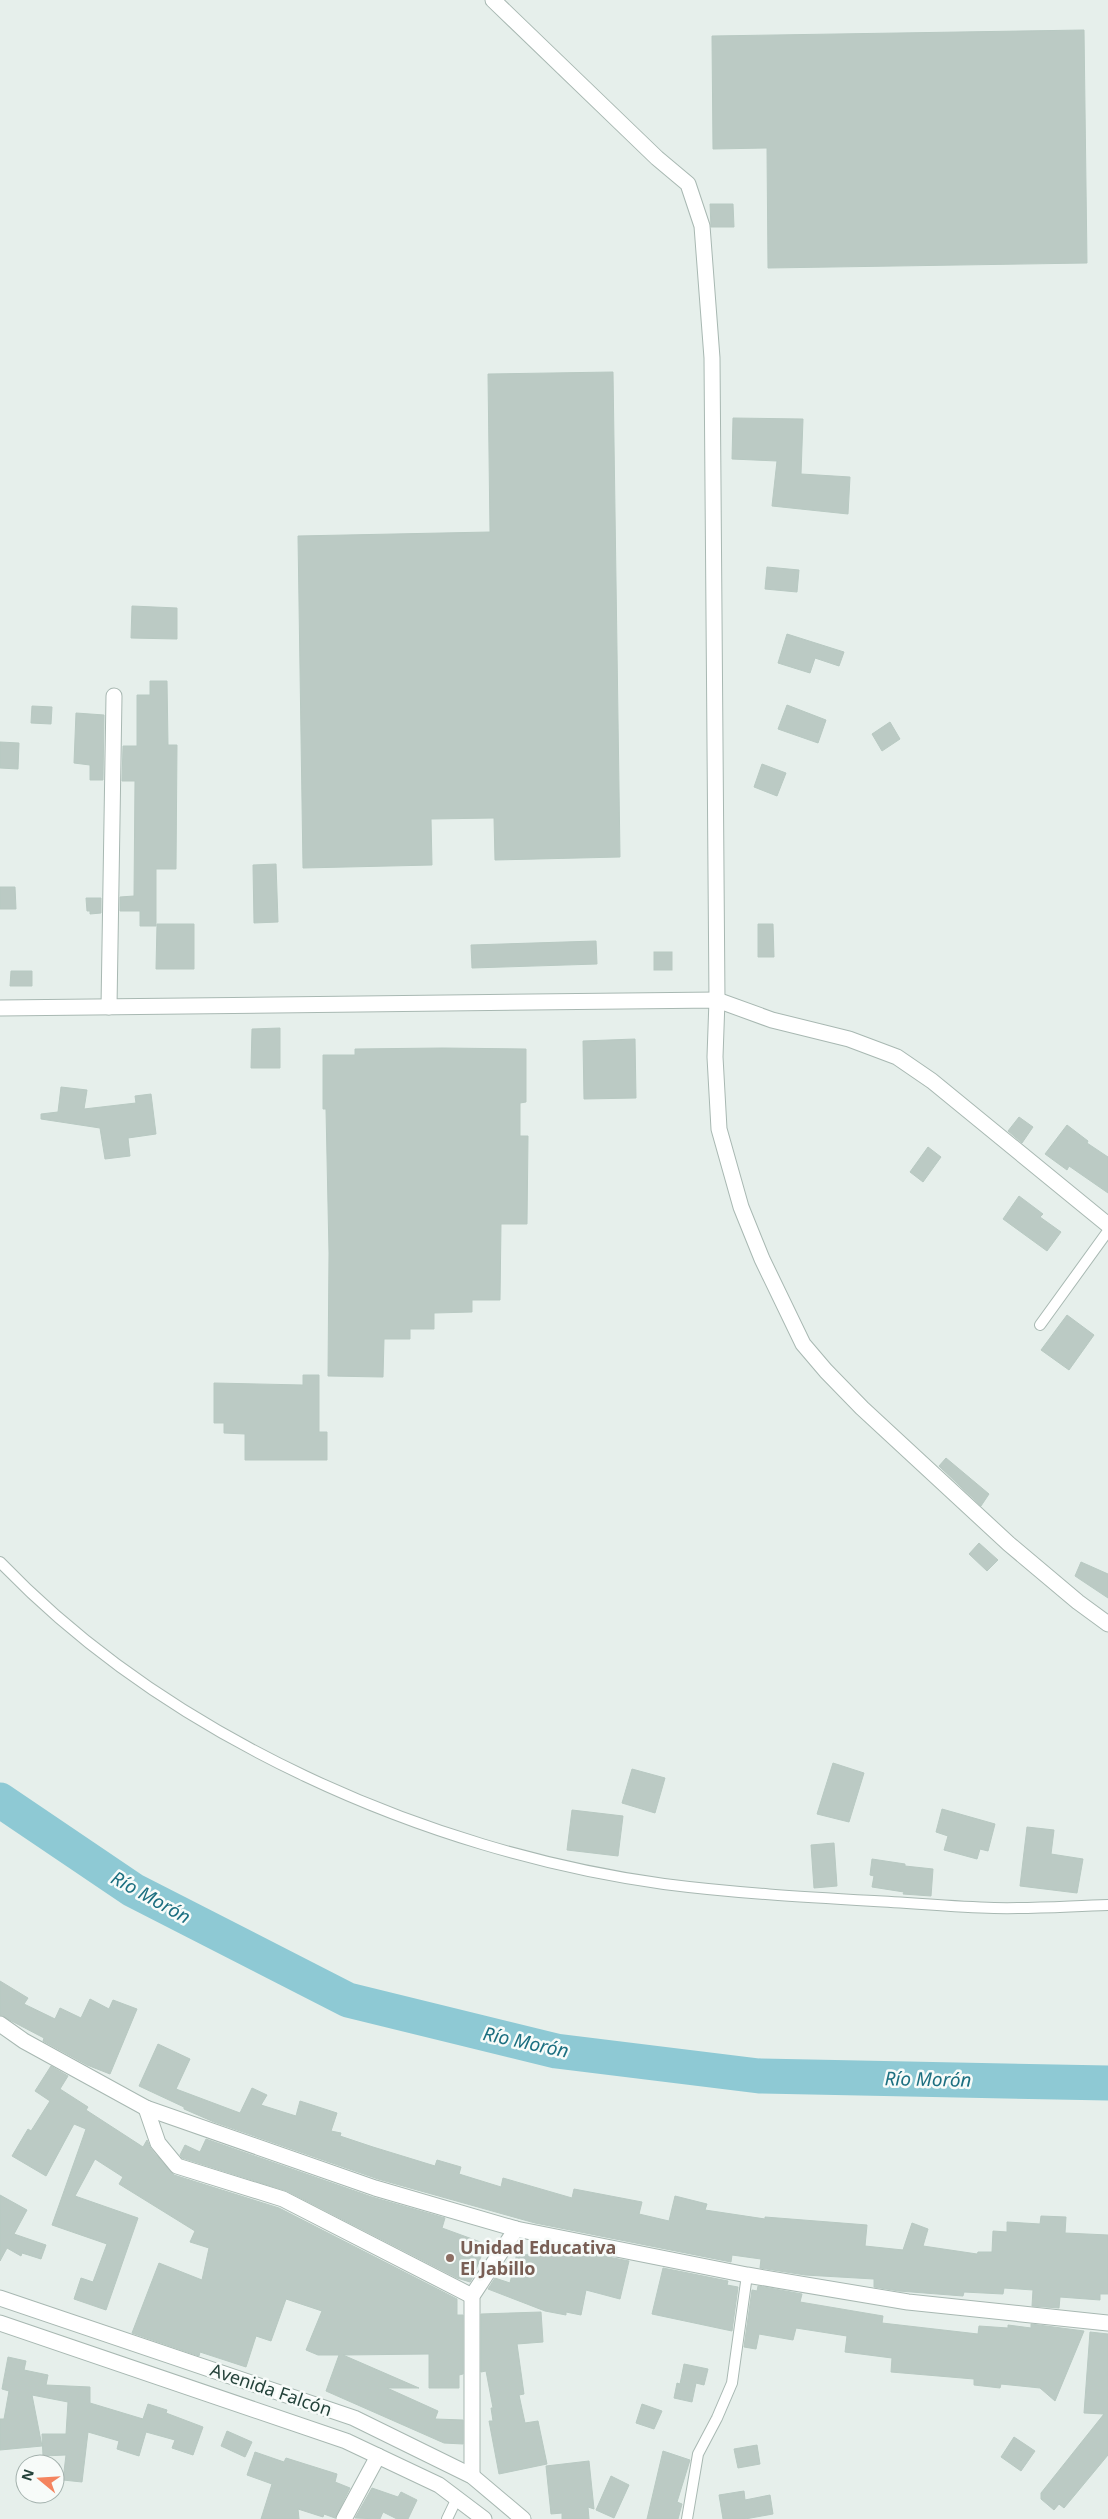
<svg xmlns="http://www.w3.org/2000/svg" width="1108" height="2519" viewBox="0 0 1108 2519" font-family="'Noto Sans',sans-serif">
	<rect width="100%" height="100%" fill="#e6efeb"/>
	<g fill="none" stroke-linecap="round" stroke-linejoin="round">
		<path stroke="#8ec9d4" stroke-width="35" d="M0 1800 133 1890 348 2000 556 2051 759 2076 1108 2083"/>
	</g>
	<g fill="#bbcac4" stroke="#b8c9c2">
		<path d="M1084 30 1087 263 768 268 767 148 713 149 712 36Z"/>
		<path d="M710 204H733L734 227H711Z"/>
		<path d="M613 372 620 857 495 860 494 818 431 819 432 865 303 868 298 536 490 532 488 374Z"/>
		<path d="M733 418 803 419 801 474 850 477 848 514 772 506 777 461 732 459Z"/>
		<path d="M767 567 799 570 797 592 765 589Z"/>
		<path d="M132 606 177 608V639L131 638Z"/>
		<path d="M787 634 844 652 839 666 815 658 810 673 778 663Z"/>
		<path d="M150 681H167L168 745H177L176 869H156V926H140V911H120V897L134 896 135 781H122L123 746H137V695H150Z"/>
		<path d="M787 705 826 720 818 743 778 729Z"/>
		<path d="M32 706 52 707 51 724 31 723Z"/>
		<path d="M76 713 104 715 103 780H90V765L74 763Z"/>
		<path d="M890 722 900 739 882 751 872 734Z"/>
		<path d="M0 742 19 743 18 769 0 768Z"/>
		<path d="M762 764 786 773 777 796 754 787Z"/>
		<path d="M276 864 278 922 254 923 253 865Z"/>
		<path d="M0 887H15L16 909H0Z"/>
		<path d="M86 898H101V913L90 914V911H87Z"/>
		<path d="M157 924H194V969H156Z"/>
		<path d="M758 924H773L774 957H758Z"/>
		<path d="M596 941 597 964 472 968 471 945Z"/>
		<rect x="654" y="952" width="18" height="18"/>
		<path d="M11 971H32V986H10Z"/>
		<path d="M280 1028V1068H251L252 1029Z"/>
		<path d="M635 1039 636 1098 584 1099 583 1041Z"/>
		<path d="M443 1048 526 1049V1102L520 1103V1136H528L527 1224H501L500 1300H472V1312L434 1313V1329H410V1339H384L383 1377 328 1376 329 1253 326 1109H323V1055H355V1049Z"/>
		<path d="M61 1087 87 1090 84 1109 136 1103 135 1096 151 1094 156 1134 128 1138 130 1156 105 1159 100 1128 41 1119V1114L58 1112Z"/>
		<path d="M1019 1117 1033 1127 1022 1143 1008 1131Z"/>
		<path d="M1067 1125 1088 1141 1087 1143 1108 1157V1193L1069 1166 1067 1170 1045 1154Z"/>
		<path d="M928 1147 941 1157 923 1182 910 1172Z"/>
		<path d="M1019 1196 1043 1214 1040 1217 1061 1232 1047 1251 1003 1219Z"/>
		<path d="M1067 1315 1094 1335 1069 1370 1041 1350Z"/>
		<path d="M303 1375H319V1432H327V1460H245V1434L224 1433V1423H214V1383L303 1385Z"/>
		<path d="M946 1458 989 1494 981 1506 939 1466Z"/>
		<path d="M979 1543 998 1560 987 1571 969 1554Z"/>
		<path d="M1081 1562 1108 1574V1598L1075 1576Z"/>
		<path d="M833 1763 864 1773 849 1822 817 1814Z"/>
		<path d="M632 1769 665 1778 655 1813 622 1803Z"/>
		<path d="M942 1809 995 1824 988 1851 980 1849 977 1859 944 1850 948 1836 936 1832Z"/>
		<path d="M572 1810 623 1816 618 1856 567 1850Z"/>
		<path d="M1027 1827 1054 1830 1051 1854 1083 1859 1077 1893 1020 1886Z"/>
		<path d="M834 1843 837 1886 814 1888 811 1845Z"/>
		<path d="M872 1859 905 1864V1866L933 1869 931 1896 903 1894 904 1892 872 1887 874 1876 870 1875Z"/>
		<path d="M0 1981 28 1998 24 2004 55 2019 60 2008 81 2018 90 1999 109 2009 113 2000 137 2009 110 2074 87 2065 43 2041 44 2038 0 2015Z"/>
		<path d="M158 2044 190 2059 176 2089 240 2113 252 2088 267 2095 261 2105 296 2116 300 2101 337 2113 331 2131 341 2133 340 2136 373 2147 435 2166 437 2160 461 2167 459 2174 501 2187 503 2178 572 2198 574 2189 642 2202 639 2214 669 2221 675 2196 707 2204 705 2210 765 2219V2217L867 2225 865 2246 903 2250 912 2223 928 2229 923 2246 977 2254 978 2252H992L993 2231 1007 2232V2222L1040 2224 1041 2216 1066 2217 1065 2233 1108 2235V2294H1100V2300L1060 2297 1059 2308 1032 2306 1033 2290 1004 2288 1003 2294 964 2292 963 2296 899 2291 874 2287V2279L805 2275 760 2268 761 2259 732 2255 731 2262 535 2223 378 2179 214 2122 184 2109V2107L139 2086Z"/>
		<path d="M51 2066 68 2076 60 2089 88 2107 86 2110 143 2147 147 2140 151 2149 174 2175 279 2208 457 2299V2315H463V2374L459 2375V2388H429V2354L343 2355 419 2388H387L438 2411 435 2419 463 2420V2444L444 2443 326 2391 339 2355H318L306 2350 322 2311 286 2299 271 2341 256 2336 246 2367 200 2352 199 2356 132 2333 159 2263 202 2280 209 2248 190 2242 195 2231 119 2184 123 2177 95 2159 75 2196 138 2218 106 2310 74 2299 81 2278 93 2282 107 2244 52 2225 86 2129 74 2124 46 2176 12 2156 28 2129 31 2131 50 2101 35 2091Z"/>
		<path d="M206 2139 372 2197 445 2218 442 2228 486 2244 473 2277 470 2282 457 2278 287 2191 182 2158 180 2155 185 2145 200 2152Z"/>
		<path d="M0 2195 27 2210 14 2234 46 2245 41 2259 22 2253 21 2256 7 2248 0 2261Z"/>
		<path d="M531 2242 629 2261 620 2299 586 2290 581 2315 566 2312V2315L545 2311 488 2289 495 2278 510 2283 517 2253 528 2255Z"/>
		<path d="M663 2268 728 2281 727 2285 738 2287 732 2331 652 2314Z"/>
		<path d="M758 2286 802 2294 800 2302 883 2316 882 2323 978 2334 979 2326 1008 2328V2325L1031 2328V2324L1084 2331 1055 2401 1040 2388 1001 2384 1000 2388 974 2385V2379L891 2372 892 2358 845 2352 847 2336 796 2328 793 2340 759 2334 756 2349 744 2347 752 2290 757 2291Z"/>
		<path d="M541 2312 543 2342 517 2344 524 2394 519 2395 525 2423 538 2421 547 2464 499 2474 489 2421H493L491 2408H493L486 2371 481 2372V2314Z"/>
		<path d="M1090 2332 1108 2334V2455L1064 2508 1059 2504 1054 2510 1041 2499V2493L1104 2414 1084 2413Z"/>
		<path d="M8 2357 26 2361 24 2370 48 2375 46 2385 90 2387V2403L143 2419 148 2404 167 2410 166 2413 203 2427 193 2455 172 2448 175 2440 146 2432 139 2456 117 2449 119 2441 88 2432 82 2482 63 2480 66 2455 43 2456 42 2434H66L68 2402 32 2395 42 2446 0 2450V2419H4L9 2391 2 2389Z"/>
		<path d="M684 2364 708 2369 704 2385 696 2383 692 2402 674 2398 677 2383 680 2384Z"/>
		<path d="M642 2404 662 2411 654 2429 636 2423Z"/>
		<path d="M227 2431 252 2442 245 2457 221 2446Z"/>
		<path d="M1014 2437 1035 2451 1021 2471 1001 2457Z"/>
		<path d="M757 2445 760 2464 738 2468 734 2449Z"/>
		<path d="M663 2451 690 2460 677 2502 682 2504 678 2519H647Z"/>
		<path d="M255 2452 284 2462 286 2458 337 2474 335 2482 350 2488 335 2518 324 2514 323 2517 298 2509 299 2519H261L272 2484 247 2475Z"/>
		<path d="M589 2461 594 2509 588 2507 589 2519H562V2513L551 2514 546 2466Z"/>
		<path d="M611 2476 629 2485 614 2518 596 2510Z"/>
		<path d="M372 2488 398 2497 401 2492 417 2500 408 2519H397L383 2512 380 2519 355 2518Z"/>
		<path d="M744 2491 745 2500 770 2495 773 2514 745 2519H723L719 2495Z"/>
	</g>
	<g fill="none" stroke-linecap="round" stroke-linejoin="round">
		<defs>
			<g id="service">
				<path d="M1040 1325 1108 1231"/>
				<path d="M0 1562C168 1737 425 1851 664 1884 734 1893 804 1897 874 1901 914 1903 954 1907 994 1908 1032 1909 1070 1906 1108 1905"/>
				<path d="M447 2519 457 2498"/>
				<path d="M687 2519 698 2454 717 2418 732 2383 747 2275"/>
			</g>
			<g id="minor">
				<path d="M493 0 657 158 688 184 702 226 712 358 717 1000 715 1057 719 1129 741 1207 762 1259 803 1344 826 1371 862 1408 1009 1544 1078 1602 1108 1624"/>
				<path d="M109 1007 114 696"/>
				<path d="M0 1008 717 1000 772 1020 849 1039 897 1057 932 1081 1108 1225"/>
				<path d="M0 2024 24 2041 146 2108 375 2188 516 2229 747 2275 908 2302 1108 2323"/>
				<path d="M146 2108 158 2143 177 2166 283 2199 472 2296"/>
				<path d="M0 2298 354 2418 472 2476 523 2519"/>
				<path d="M0 2323 346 2441 439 2485 484 2519"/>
				<path d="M472 2476V2296L516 2229"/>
				<path d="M344 2519 378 2456"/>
			</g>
		</defs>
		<use href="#service" stroke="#a8b8b2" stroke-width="12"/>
		<use href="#minor" stroke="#a8b8b2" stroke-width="17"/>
		<use href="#service" stroke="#fff" stroke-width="10"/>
		<use href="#minor" stroke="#fff" stroke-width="15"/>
	</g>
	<circle fill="#8d6e63" stroke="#f7fbf9" stroke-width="2" cx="450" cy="2258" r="5"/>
	<g text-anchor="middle" stroke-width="5" stroke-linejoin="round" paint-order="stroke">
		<g font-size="18" font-weight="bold" fill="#785e54" stroke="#f7fbf9" text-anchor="start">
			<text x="460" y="2254">Unidad Educativa<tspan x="460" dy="21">El Jabillo</tspan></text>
		</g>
		<g font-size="18" fill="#24423a" stroke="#f7fbf9">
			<text transform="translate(271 2390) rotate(19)" y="6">Avenida Falcón</text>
		</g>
		<g font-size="19" font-style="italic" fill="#1c6f80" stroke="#f7fbf9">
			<text transform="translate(151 1897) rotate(29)" y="7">Río Morón</text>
			<text transform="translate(526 2042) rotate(12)" y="7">Río Morón</text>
			<text transform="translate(928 2079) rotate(1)" y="7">Río Morón</text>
		</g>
	</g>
	<g transform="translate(40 2479) rotate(288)"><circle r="24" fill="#f7fbf9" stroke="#a3b1ad"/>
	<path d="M0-4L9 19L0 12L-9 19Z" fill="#f4845f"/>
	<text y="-8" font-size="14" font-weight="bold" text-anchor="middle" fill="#24423a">N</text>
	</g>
</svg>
